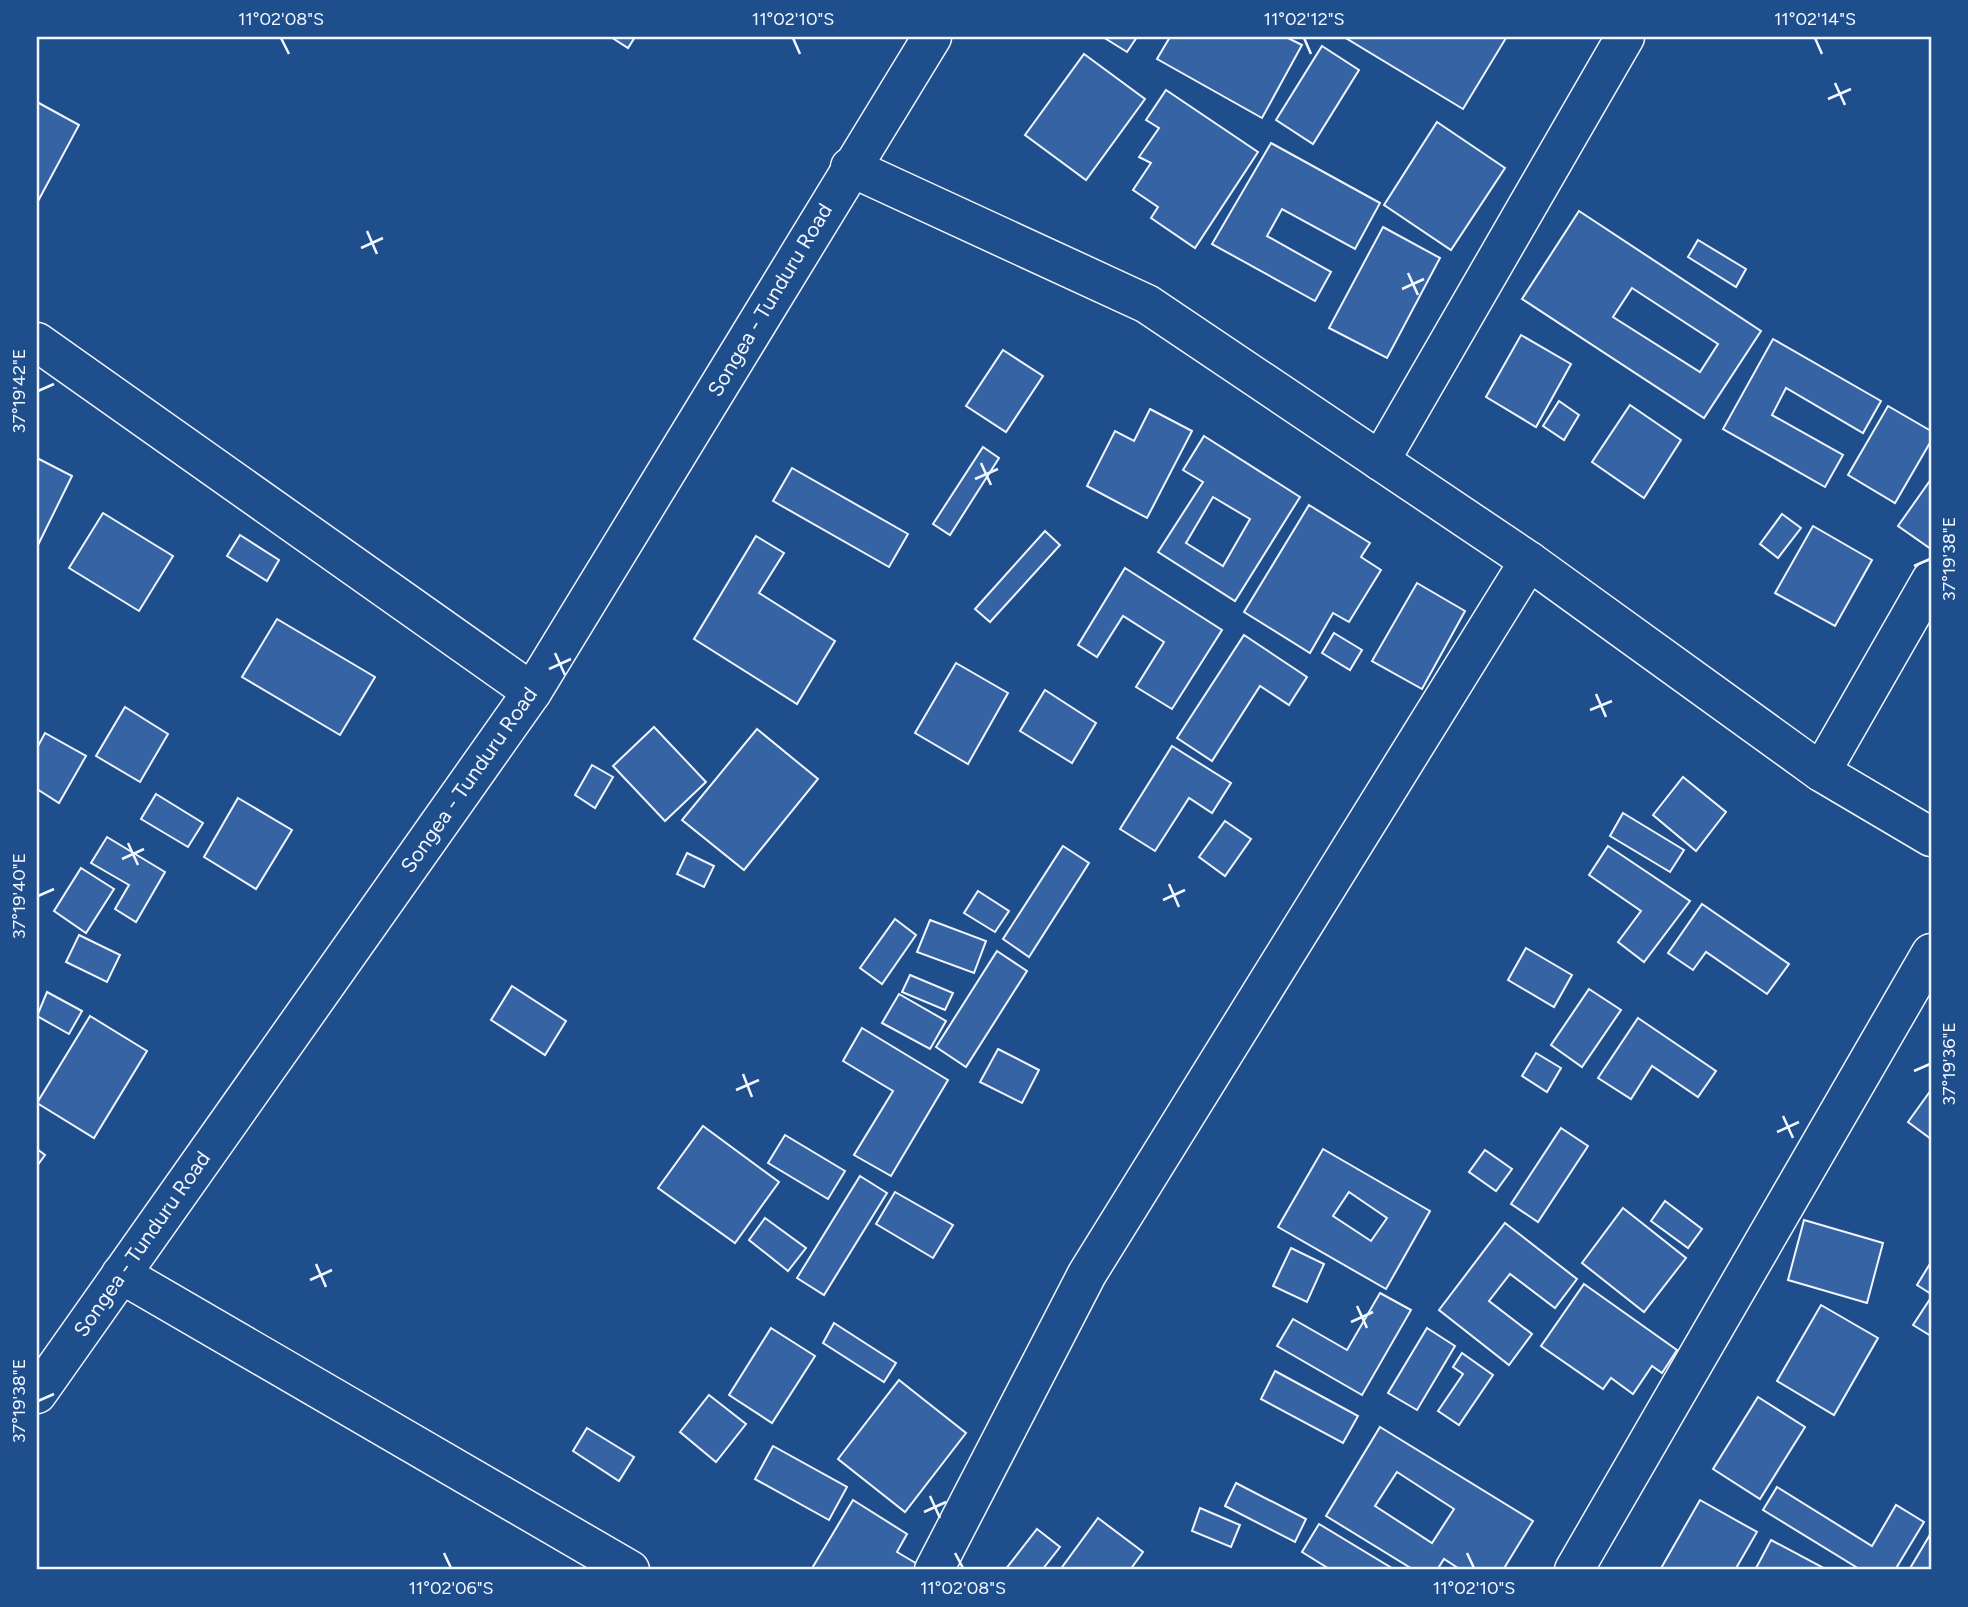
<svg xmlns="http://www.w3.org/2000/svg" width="1968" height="1607" viewBox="0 0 1968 1607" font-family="Figtree,sans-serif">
	<rect width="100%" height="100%" fill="#1f4e8c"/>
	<g fill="#3563a3" stroke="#f2f6ff" stroke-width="2" fill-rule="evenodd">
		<path d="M611 37H635L628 48Z"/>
		<path d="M1103 37H1137L1127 52Z"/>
		<path d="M1170 37H1286L1302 45 1262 118 1157 59Z"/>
		<path d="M1344 37H1504L1506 38 1463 109Z"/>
		<path d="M1322 46 1359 70 1313 144 1276 120Z"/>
		<path d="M1084 54 1145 99 1086 180 1025 135Z"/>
		<path d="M1166 90 1258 152 1195 248 1151 218 1158 207 1133 190 1151 163 1139 157 1159 128 1146 120Z"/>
		<path d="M37 102 79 125 37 203Z"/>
		<path d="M1437 122 1505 168 1451 250 1384 205Z"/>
		<path d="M1271 143 1380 203 1355 249 1282 209 1267 236 1331 272 1315 301 1212 244Z"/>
		<path d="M1579 211 1761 331 1704 418 1522 299ZM1632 288 1718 344 1700 372 1613 317Z"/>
		<path d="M1383 227 1440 258 1387 358 1329 328Z"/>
		<path d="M1698 240 1746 269 1736 287 1688 257Z"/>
		<path d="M1521 335 1571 364 1536 427 1486 397Z"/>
		<path d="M1773 339 1881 401 1863 433 1786 388 1772 415 1843 455 1825 487 1723 429Z"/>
		<path d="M1003 350 1043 376 1006 432 966 406Z"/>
		<path d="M1559 401 1579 415 1564 440 1543 426Z"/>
		<path d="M1630 405 1681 440 1644 498 1592 462Z"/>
		<path d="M1888 406 1931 431V441L1895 503 1848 475Z"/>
		<path d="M1150 409 1192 431 1147 518 1087 486 1115 431 1134 441Z"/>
		<path d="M1204 436 1300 497 1235 601 1158 552 1203 482 1183 470ZM1213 497 1250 519 1223 566 1186 543Z"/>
		<path d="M983 447 999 458 950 535 933 524Z"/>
		<path d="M37 458 72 476 37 547Z"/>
		<path d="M792 468 908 534 889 567 773 501Z"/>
		<path d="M1929 482 1931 484V549L1898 526Z"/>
		<path d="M1309 505 1370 543 1361 557 1381 570 1349 622 1333 613 1310 653 1244 612Z"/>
		<path d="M103 513 173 556 139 611 69 568Z"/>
		<path d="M1782 514 1801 528 1778 558 1760 544Z"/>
		<path d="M1813 526 1872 560 1835 626 1775 593Z"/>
		<path d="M1045 531 1060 545 990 622 975 609Z"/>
		<path d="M240 535 279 560 267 581 227 556Z"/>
		<path d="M756 536 784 553 759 593 835 641 797 704 694 639Z"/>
		<path d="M1125 568 1222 630 1172 709 1136 687 1164 642 1123 616 1097 657 1078 645Z"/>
		<path d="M1417 583 1465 611 1422 689 1372 661Z"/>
		<path d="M277 619 375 677 340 735 242 677Z"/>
		<path d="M1334 633 1362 650 1350 670 1322 653Z"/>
		<path d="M1244 635 1307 677 1289 705 1260 686 1212 761 1177 738Z"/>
		<path d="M956 663 1008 693 968 764 915 733Z"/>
		<path d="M1045 690 1096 723 1072 763 1020 731Z"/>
		<path d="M125 707 168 734 140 782 96 756Z"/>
		<path d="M654 727 706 782 665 821 613 766Z"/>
		<path d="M757 729 818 779 744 870 682 820Z"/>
		<path d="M45 733 86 756 59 803 37 789V748Z"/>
		<path d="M1172 746 1231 783 1212 813 1189 798 1155 851 1120 829Z"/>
		<path d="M592 765 613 777 595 808 575 795Z"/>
		<path d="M1683 777 1726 812 1696 851 1653 815Z"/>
		<path d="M156 794 203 823 188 847 141 819Z"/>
		<path d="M238 798 292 830 256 889 204 857Z"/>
		<path d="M1623 813 1684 850 1670 872 1610 836Z"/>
		<path d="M1225 821 1251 839 1225 876 1199 857Z"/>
		<path d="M107 837 165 872 136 922 115 909 129 885 91 863Z"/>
		<path d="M1063 846 1089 863 1029 957 1003 939Z"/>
		<path d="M1608 846 1690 901 1644 962 1618 942 1641 911 1589 875Z"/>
		<path d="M687 853 714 866 704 887 677 874Z"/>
		<path d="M81 868 114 889 86 933 54 911Z"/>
		<path d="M978 891 1009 911 995 932 964 913Z"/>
		<path d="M1702 904 1789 964 1767 994 1706 952 1693 970 1668 953Z"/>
		<path d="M895 919 916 935 882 984 860 968Z"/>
		<path d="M930 920 986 941 974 973 917 952Z"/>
		<path d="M79 935 120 955 107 982 66 962Z"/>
		<path d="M1526 948 1572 975 1554 1007 1508 980Z"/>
		<path d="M997 951 1027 971 966 1067 936 1047Z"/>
		<path d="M910 975 953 993 945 1010 902 992Z"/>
		<path d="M512 986 566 1021 545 1055 491 1020Z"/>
		<path d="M1589 989 1621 1010 1582 1067 1551 1045Z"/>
		<path d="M47 992 82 1011 69 1034 37 1016Z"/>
		<path d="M899 994 946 1021 930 1049 882 1023Z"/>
		<path d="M90 1016 147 1051 94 1138 37 1103Z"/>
		<path d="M1638 1018 1716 1071 1698 1097 1652 1066 1631 1099 1598 1078Z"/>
		<path d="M862 1028 948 1080 891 1176 854 1155 893 1091 843 1061Z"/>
		<path d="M998 1049 1039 1070 1022 1103 980 1082Z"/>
		<path d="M1536 1053 1561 1068 1547 1092 1522 1076Z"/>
		<path d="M1931 1090V1139L1908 1122Z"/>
		<path d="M703 1126 779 1182 735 1243 658 1188Z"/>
		<path d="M1561 1128 1588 1146 1538 1222 1511 1204Z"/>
		<path d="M785 1135 845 1171 828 1199 768 1163Z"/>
		<path d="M37 1149 45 1155 37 1166Z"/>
		<path d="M1323 1149 1430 1211 1386 1289 1278 1227ZM1349 1192 1387 1218 1371 1241 1333 1216Z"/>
		<path d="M1485 1150 1512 1169 1496 1191 1469 1172Z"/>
		<path d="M860 1176 887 1193 824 1295 797 1278Z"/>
		<path d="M895 1192 953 1225 933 1258 876 1224Z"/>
		<path d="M1665 1201 1702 1229 1688 1248 1651 1221Z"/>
		<path d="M1623 1208 1686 1258 1644 1312 1582 1263Z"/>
		<path d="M765 1218 806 1248 788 1271 749 1240Z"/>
		<path d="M1804 1220 1883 1243 1867 1303 1788 1280Z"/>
		<path d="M1505 1223 1577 1279 1555 1308 1510 1274 1489 1301 1532 1334 1509 1365 1439 1310Z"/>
		<path d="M1291 1248 1324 1264 1307 1302 1273 1286Z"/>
		<path d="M1931 1262V1294L1917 1285Z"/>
		<path d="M1584 1284 1677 1350 1662 1373 1652 1366 1633 1394 1611 1378 1603 1389 1541 1346Z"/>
		<path d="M1380 1293 1411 1310 1362 1395 1277 1346 1293 1319 1347 1350Z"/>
		<path d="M1930 1299 1931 1300V1336L1913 1325Z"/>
		<path d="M1821 1305 1878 1338 1834 1415 1777 1381Z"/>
		<path d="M834 1323 896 1363 884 1382 823 1343Z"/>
		<path d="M771 1328 815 1356 772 1423 729 1395Z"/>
		<path d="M1427 1328 1455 1346 1417 1410 1388 1393Z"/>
		<path d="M1462 1353 1493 1375 1459 1425 1438 1411 1463 1374 1453 1367Z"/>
		<path d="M1275 1371 1358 1416 1343 1443 1261 1399Z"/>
		<path d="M899 1380 966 1433 905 1512 838 1459Z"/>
		<path d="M709 1395 746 1424 716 1462 680 1432Z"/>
		<path d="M1758 1397 1805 1427 1760 1499 1713 1469Z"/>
		<path d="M1380 1427 1533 1521 1503 1570H1461L1444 1559 1437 1570H1414L1326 1516ZM1397 1472 1454 1509 1432 1543 1375 1506Z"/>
		<path d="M587 1428 634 1457 619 1481 573 1451Z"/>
		<path d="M773 1446 847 1487 829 1520 755 1479Z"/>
		<path d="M1236 1483 1306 1519 1295 1542 1225 1506Z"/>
		<path d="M1777 1487 1872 1546 1896 1505 1924 1522 1895 1570H1861L1763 1510Z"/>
		<path d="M853 1500 907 1534 897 1552 919 1565 916 1570H811Z"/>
		<path d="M1700 1500 1757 1532 1735 1570H1660Z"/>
		<path d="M1200 1508 1240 1525 1231 1547 1192 1531Z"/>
		<path d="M1098 1518 1143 1552 1130 1570H1060Z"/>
		<path d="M1319 1524 1395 1570H1331L1302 1552Z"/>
		<path d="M1037 1529 1060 1547 1042 1570H1005Z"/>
		<path d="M1931 1533V1570H1909Z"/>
		<path d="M1771 1540 1822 1567 1820 1570H1755Z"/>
	</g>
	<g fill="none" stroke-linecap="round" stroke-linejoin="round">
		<defs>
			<g id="minor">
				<path d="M850 167 1147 304 1529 561 1821 772 1931 837"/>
				<path d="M37 342 532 692"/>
				<path d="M1380 461 1625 37"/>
				<path d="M1821 772 1931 580"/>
				<path d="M121 1274 630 1570"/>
				<path d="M934 1570 1087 1274 1529 561"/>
				<path d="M1574 1570 1931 953"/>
			</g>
			<path id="trunk" d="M37 1394 532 692 932 37"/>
		</defs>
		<use href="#minor" stroke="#f2f6ff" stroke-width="41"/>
		<use href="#trunk" stroke="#f2f6ff" stroke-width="41"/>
		<use href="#minor" stroke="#1f4e8c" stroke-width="38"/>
		<use href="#trunk" stroke="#1f4e8c" stroke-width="38"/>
	</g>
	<path fill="none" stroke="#f2f6ff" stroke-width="2.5" d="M281 38 289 54M793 38 800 54M1304 38 1311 54M1815 38 1822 54M1835 83 1845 105M1828 99 1851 89M367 231 377 254M361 248 383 238M1408 273 1418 295M1402 289 1424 279M38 391 54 384M981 463 991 485M975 479 998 469M1914 566 1930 559M555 653 565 675M549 669 571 659M1596 694 1606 717M1590 710 1612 701M128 843 138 865M122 859 144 849M1169 884 1179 907M38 896 54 889M1163 900 1185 890M1914 1071 1930 1064M743 1074 752 1097M736 1090 759 1080M1783 1116 1793 1138M1777 1132 1799 1122M316 1264 326 1287M310 1280 332 1270M1357 1306 1367 1328M1351 1322 1373 1312M38 1401 54 1394M930 1496 940 1518M924 1512 946 1502M444 1553 451 1568M955 1553 963 1568M1467 1553 1474 1568"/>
	<g text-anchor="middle" stroke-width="5" stroke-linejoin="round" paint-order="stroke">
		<g font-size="21" fill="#f2f6ff" stroke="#1f4e8c">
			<text transform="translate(770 300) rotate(-59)" y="7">Songea - Tunduru Road</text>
			<text transform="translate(469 780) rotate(-55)" y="7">Songea - Tunduru Road</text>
			<text transform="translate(142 1244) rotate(-55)" y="7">Songea - Tunduru Road</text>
		</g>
	</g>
	<rect width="1968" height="1607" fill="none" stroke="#1f4e8c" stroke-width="77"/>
	<rect x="38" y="38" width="1892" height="1530" fill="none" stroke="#f2f6ff" stroke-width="2.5"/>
	<g font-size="18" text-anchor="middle" fill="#f2f6ff">
		<text x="281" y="25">11°02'08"S</text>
		<text x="793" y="25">11°02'10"S</text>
		<text x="1304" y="25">11°02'12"S</text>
		<text x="1815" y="25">11°02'14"S</text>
		<text transform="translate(19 391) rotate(-90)" y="6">37°19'42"E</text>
		<text transform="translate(1949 559) rotate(-90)" y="6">37°19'38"E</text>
		<text transform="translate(19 896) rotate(-90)" y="6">37°19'40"E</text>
		<text transform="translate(1949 1064) rotate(-90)" y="6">37°19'36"E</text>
		<text transform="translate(19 1401) rotate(-90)" y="6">37°19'38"E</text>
		<text x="451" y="1594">11°02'06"S</text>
		<text x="963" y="1594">11°02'08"S</text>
		<text x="1474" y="1594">11°02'10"S</text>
	</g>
</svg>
